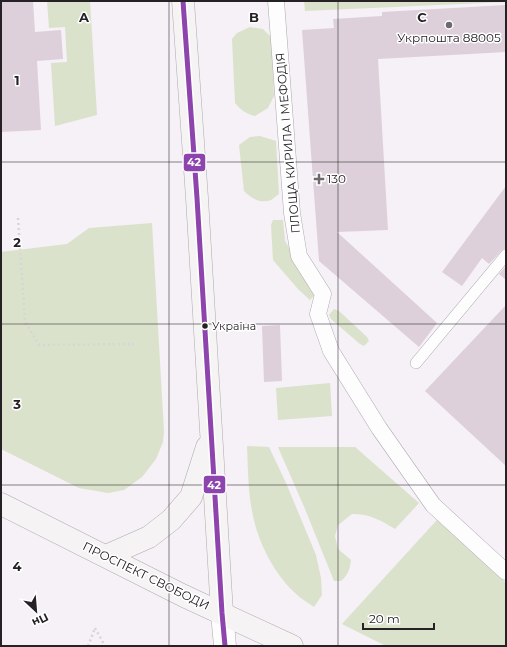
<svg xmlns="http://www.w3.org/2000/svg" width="507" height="647" viewBox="0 0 507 647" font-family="Montserrat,sans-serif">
	<rect width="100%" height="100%" fill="#f6f0f7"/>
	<g fill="#dae2cb">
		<path d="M47 1H90L97 115 55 126 51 63 67 62 65 27 49 28Z"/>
		<path d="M304 1H506V2L305 11Z"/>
		<path d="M250 27 263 29 271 37 274 96 268 108 255 116C246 114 241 110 235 103L232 39 237 33Z"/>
		<path d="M260 136 276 141 279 194C276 196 274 198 271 200 260 204 251 198 244 191L239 145 250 137Z"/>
		<path d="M273 220H283L285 241 316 293 310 300 298 289 273 260 271 225Z"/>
		<path d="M152 223 164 431 163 442 156 459 142 477 124 490 108 493 79 488 1 449V252L67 244 89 228Z"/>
		<path d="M334 309 339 311 367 337 369 341 364 346 360 344 331 319 329 315Z"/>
		<path d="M330 383 332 416 278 420 276 388Z"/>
		<path d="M247 446 269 447 286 483 316 555 321 578 322 595 314 607C307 602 300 598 294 592 273 572 257 540 252 511 248 490 248 468 247 446Z"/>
		<path d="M278 447H355L419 503 395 529C380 520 370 514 352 514L338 525 335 536 338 549 351 560C350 569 348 575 341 581H334L305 509Z"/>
		<path d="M437 520 506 583V646H386L342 624Z"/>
	</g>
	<g fill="#ddd0da">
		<path d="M1 1H33L35 32 61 30 63 59 37 61 41 130 1 132Z"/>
		<path d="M506 5V52L378 59 388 230 337 232 437 323 419 347 319 261 302 30 334 28 333 19 382 16V12Z"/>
		<path d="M506 186V248L501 251 489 264 482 258 462 286 442 272Z"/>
		<path d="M506 266V280L499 274Z"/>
		<path d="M506 305V466L425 391Z"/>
		<path d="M280 325 282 381 264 382 262 326Z"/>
	</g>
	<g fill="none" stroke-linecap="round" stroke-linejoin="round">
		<defs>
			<path id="service" d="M416 363 506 255"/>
			<path id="pedestrian" d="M276 1 292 213 299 256 323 294 318 314 331 351 379 428 433 505 506 572"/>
			<path id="tertiary" d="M222 613 225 646"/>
			<g id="secondary">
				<path d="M183 1 197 198 222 613"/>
				<path d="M1 504 184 596 292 646"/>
				<path d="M106 556 149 537 171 520 191 497 207 447"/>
			</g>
		</defs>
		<use href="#service" stroke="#aeaaae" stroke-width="12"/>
		<use href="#pedestrian" stroke="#aeaaae" stroke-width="17"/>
		<use href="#tertiary" stroke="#aeaaae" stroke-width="23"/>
		<use href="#secondary" stroke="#aeaaae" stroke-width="23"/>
		<g stroke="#d7d5d8" stroke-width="2.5" stroke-dasharray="2 3" stroke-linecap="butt">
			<path d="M18 218 25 322 39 345 134 344"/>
			<path d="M95 628 105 646"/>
			<path d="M88 646 95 628"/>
		</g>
		<use href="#service" stroke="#fefdfe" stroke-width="11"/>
		<use href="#pedestrian" stroke="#fefdfe" stroke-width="16"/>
		<use href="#tertiary" stroke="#fefdfe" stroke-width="22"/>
		<use href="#secondary" stroke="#f5f3f3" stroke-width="22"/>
		<defs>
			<path id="bus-1" d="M183 1 197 198 222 613 225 646"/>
		</defs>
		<use href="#bus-1" stroke="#fff" stroke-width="8"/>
		<use href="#bus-1" stroke="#8e44ad" stroke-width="5"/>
	</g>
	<path fill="none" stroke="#252125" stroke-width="1" stroke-opacity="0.55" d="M169 1V646M338 1V646M1 162H506M1 324H506M1 485H506"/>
	<g fill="#6e696e" stroke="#fff" stroke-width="1.5">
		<circle cx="449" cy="25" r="4"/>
		<path d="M317 173h4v4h4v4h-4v4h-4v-4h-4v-4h4z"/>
	</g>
	<circle fill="#252125" stroke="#fff" stroke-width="1.5" cx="205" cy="326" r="3.5"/>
	<g text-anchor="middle" stroke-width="3" stroke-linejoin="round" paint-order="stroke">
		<g font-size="11" fill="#252125" stroke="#fff" text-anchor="start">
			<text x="212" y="330">Україна</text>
		</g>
		<g font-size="12" fill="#252125" stroke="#fff">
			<text x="449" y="42">Укрпошта 88005</text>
			<text x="327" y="183" text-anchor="start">130</text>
		</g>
		<g font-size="12" fill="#252125" stroke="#fff">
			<text transform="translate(288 143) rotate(-95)" y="4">ПЛОЩА КИРИЛА І МЕФОДІЯ</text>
			<text transform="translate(146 576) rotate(26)" y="4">ПРОСПЕКТ СВОБОДИ</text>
		</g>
	</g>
	<g font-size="13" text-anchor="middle" font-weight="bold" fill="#252125" stroke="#fff" stroke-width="3" stroke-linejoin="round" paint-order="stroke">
		<text x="84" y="22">A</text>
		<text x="254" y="22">B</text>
		<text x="422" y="22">C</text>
		<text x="17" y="85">1</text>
		<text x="17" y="247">2</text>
		<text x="17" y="409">3</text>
		<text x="17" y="571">4</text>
	</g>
	<g stroke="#fff" stroke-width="1.5">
		<rect x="183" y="153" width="23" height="19" rx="4" fill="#8e44ad"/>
		<rect x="203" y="475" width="23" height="19" rx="4" fill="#8e44ad"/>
	</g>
	<g font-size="11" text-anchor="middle" font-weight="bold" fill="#fff">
		<text x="194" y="166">42</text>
		<text x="214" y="489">42</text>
	</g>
	<rect width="507" height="647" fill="none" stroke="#252125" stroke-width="4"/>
	<g transform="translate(36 611) rotate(154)" stroke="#ffffff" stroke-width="3" paint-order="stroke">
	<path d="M0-3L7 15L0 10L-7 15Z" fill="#252125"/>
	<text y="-6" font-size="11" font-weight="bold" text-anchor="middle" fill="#252125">Пн</text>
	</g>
	<path d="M363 623v6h71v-6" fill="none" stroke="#252125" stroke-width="2"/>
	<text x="369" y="623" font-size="12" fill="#252125" stroke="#ffffff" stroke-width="3" paint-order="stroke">20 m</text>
</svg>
